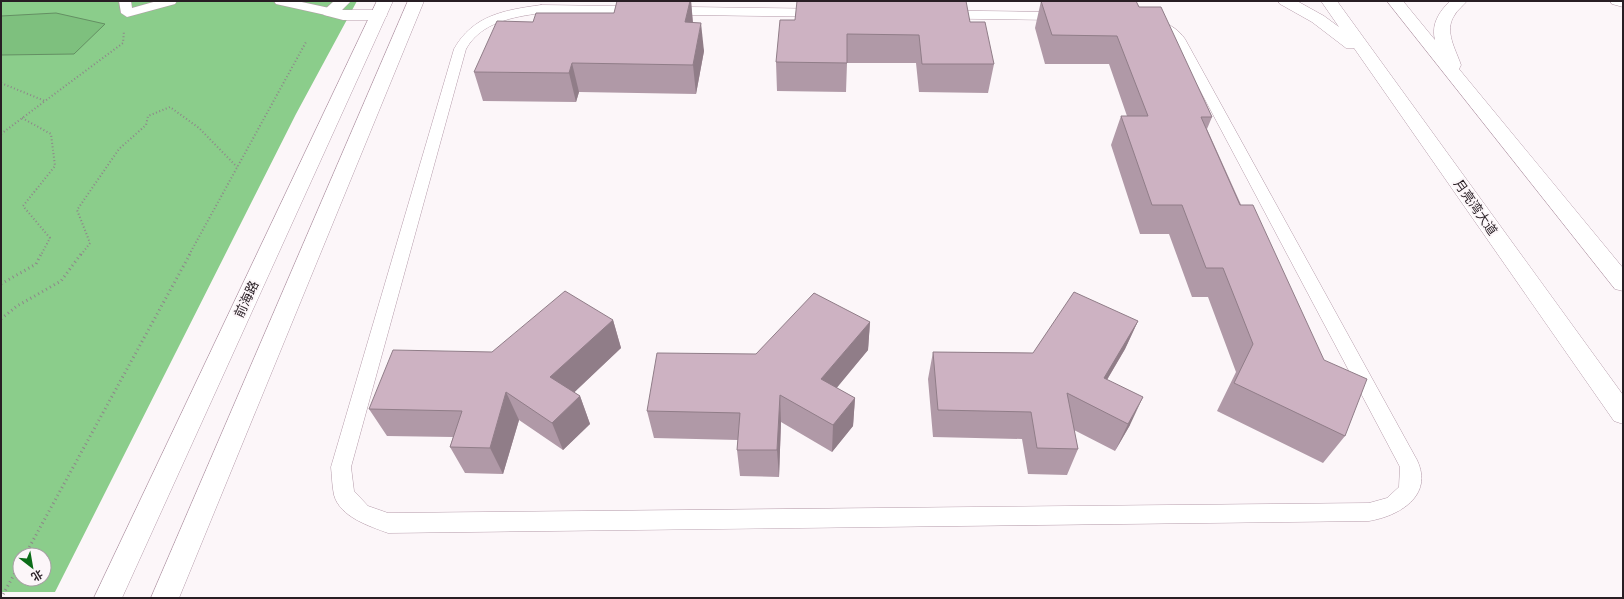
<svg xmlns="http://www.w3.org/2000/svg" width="1624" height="599" viewBox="0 0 1624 599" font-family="Roboto,'Noto Sans SC',sans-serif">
	<rect width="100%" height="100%" fill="#fcf6f9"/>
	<path fill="#8bcd8b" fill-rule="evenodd" d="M1 1H357L296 114 55 592H1ZM20 555H44V579H20Z"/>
	<path fill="#7ec07e" stroke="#648f63" d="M56 13 105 24 74 54 1 55V16Z"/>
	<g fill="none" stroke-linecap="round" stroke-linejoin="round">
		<defs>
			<g id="service">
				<path d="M119 1H131L132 8 157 1H177L175 4 127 17 121 13Z"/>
				<path d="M274 1H297L334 9 336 12 330 16 276 4Z"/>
				<path d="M541 5 1129 13C1149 17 1173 21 1185 39L1417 460C1434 496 1399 516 1369 521L388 533C369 526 340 517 334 495 332 486 332 476 331 467L454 49C473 15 505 10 541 5ZM541 13 1129 21 1152 26 1164 32 1174 41 1400 467 1399 487 1387 498 1369 503 388 513 368 506 354 491 351 467 466 49C481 22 513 17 541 13Z"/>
			</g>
			<path id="minor" d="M334 1H351L342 10H379L385 12 387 15 385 18 379 20H343L324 15 322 12Z"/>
			<g id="tertiary">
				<path d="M377 1H393L122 598H94Z"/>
				<path d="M408 1H424L179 598H151Z"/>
				<path d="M1610 1H1623V7L1612 4Z"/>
			</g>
			<g id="primary">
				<path d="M1278 1H1297L1324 16 1339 27 1321 1H1337L1623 395V424L1614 421 1354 48H1346L1312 22 1280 4Z"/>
				<path d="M1387 1H1403L1435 40C1431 24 1439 12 1450 1H1467C1463 6 1457 10 1454 16 1444 31 1456 50 1461 65L1459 69 1623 268V291L1615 289Z"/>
			</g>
		</defs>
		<use href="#service" stroke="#b59baa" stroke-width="1"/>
		<use href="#minor" stroke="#b59baa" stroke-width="1"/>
		<use href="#tertiary" stroke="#b59baa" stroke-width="1"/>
		<use href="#primary" stroke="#b59baa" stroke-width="1"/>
		<g stroke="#8e868a" stroke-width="2" stroke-dasharray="1 2.5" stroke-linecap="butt">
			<path d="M1 83 45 101 123 43 124 31"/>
			<path d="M22 118 51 134 55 166 23 206 50 238 41 255"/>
			<path d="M1 134 45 101"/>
			<path d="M81 255 90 243 77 210 119 149 146 125 148 116 170 107 199 128 237 167"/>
			<path d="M189 255 306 42"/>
		</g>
		<g stroke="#8e868a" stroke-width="3" stroke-dasharray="1 3.5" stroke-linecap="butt">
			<path d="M1 284 36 264 41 254"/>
			<path d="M1 319 17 306 61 281 81 254"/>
			<path d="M25 555 190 254"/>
			<path d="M1 598 20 564"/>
		</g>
		<use href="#service" fill="#fff" fill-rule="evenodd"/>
		<use href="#minor" fill="#fff" fill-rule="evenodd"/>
		<use href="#tertiary" fill="#fff" fill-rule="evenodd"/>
		<use href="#primary" fill="#fff" fill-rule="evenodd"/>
	</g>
	<g fill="#b099a7">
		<path d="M617 1H691L693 22 704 51 696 94 579 92 576 102 483 101 474 72 614 13Z"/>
		<path d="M1041 1H1136L1139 7 1212 117 1207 129 1345 436 1323 463 1217 411 1236 372 1208 297H1192L1169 234H1140L1111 145 1121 116H1127L1109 64H1045L1035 28Z"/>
		<path d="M795 20 970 22 994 64 988 93 919 92 916 63H847L846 92 777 91 776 62Z"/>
		<path d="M613 320 621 348 574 392 580 396 590 424 563 450 519 420 503 474 465 473 450 447 453 437 387 436 369 409 492 352Z"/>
		<path d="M1138 321 1125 349 1107 380 1130 425 1115 451 1074 430 1078 449 1067 475 1028 474 1022 439 933 437 928 379 933 352 1033 353Z"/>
		<path d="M870 322 868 350 836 388 855 398 853 426 832 452 781 422 779 477 740 476 737 450 738 440 654 438 647 411 756 354Z"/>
	</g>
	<g fill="#907d88">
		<path d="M690 1H691L693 26 685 22Z"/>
		<path d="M701 23 704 51 696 94 693 65Z"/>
		<path d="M572 63 579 92 576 102 569 73Z"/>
		<path d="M613 320 621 348 561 405 550 377Z"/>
		<path d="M1138 321 1125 349 1092 405 1104 378Z"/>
		<path d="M870 322 868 350 821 407V379Z"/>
		<path d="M506 392 519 420 503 474 490 448Z"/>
		<path d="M780 395 781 422 779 477 777 450Z"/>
		<path d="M580 396 590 424 563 450 552 423Z"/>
		<path d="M1143 397 1130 425 1115 451 1128 424Z"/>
		<path d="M855 398 853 426 832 452 833 425Z"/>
	</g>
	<g fill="#cdb2c2" stroke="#907d88">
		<path d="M617 1H690L685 22 701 23 693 65 572 63 569 73 474 72 497 21 533 22 536 13H614Z"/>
		<path d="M797 1H966L970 22H985L994 64H922L919 35 847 34V63L776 62 780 20H795Z"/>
		<path d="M1041 1H1136L1139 7H1161L1212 117H1201L1240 205H1253L1324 360 1367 379 1345 436 1234 383 1253 344 1223 268H1206L1182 205H1152L1121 116H1148L1117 36 1052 35Z"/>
		<path d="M565 291 613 320 550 377 580 396 552 423 506 392 490 448 450 447 462 411 369 409 393 350 492 352Z"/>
		<path d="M1074 292 1138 321 1104 378 1143 397 1128 424 1067 393 1078 449 1037 448 1031 412 938 410 933 352 1033 353Z"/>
		<path d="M814 293 870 322 821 379 855 398 833 425 780 395 777 450H737L740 413 647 411 657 353 756 354Z"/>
	</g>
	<g text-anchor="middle" stroke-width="4" stroke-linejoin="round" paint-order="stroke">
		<g font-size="13" fill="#281e24" stroke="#fcf6f9">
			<text transform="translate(1476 207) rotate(55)" y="5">月亮湾大道</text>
			<text transform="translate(246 299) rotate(-65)" y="5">前海路</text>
		</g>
	</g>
	<rect width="1624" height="599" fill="none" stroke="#281e24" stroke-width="4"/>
	<g transform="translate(32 567) rotate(149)"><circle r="19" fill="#fcf6f9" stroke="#a7a0a4"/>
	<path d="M0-3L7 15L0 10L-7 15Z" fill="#0c6c19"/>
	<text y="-6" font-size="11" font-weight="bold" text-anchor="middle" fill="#281e24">北</text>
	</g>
</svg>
